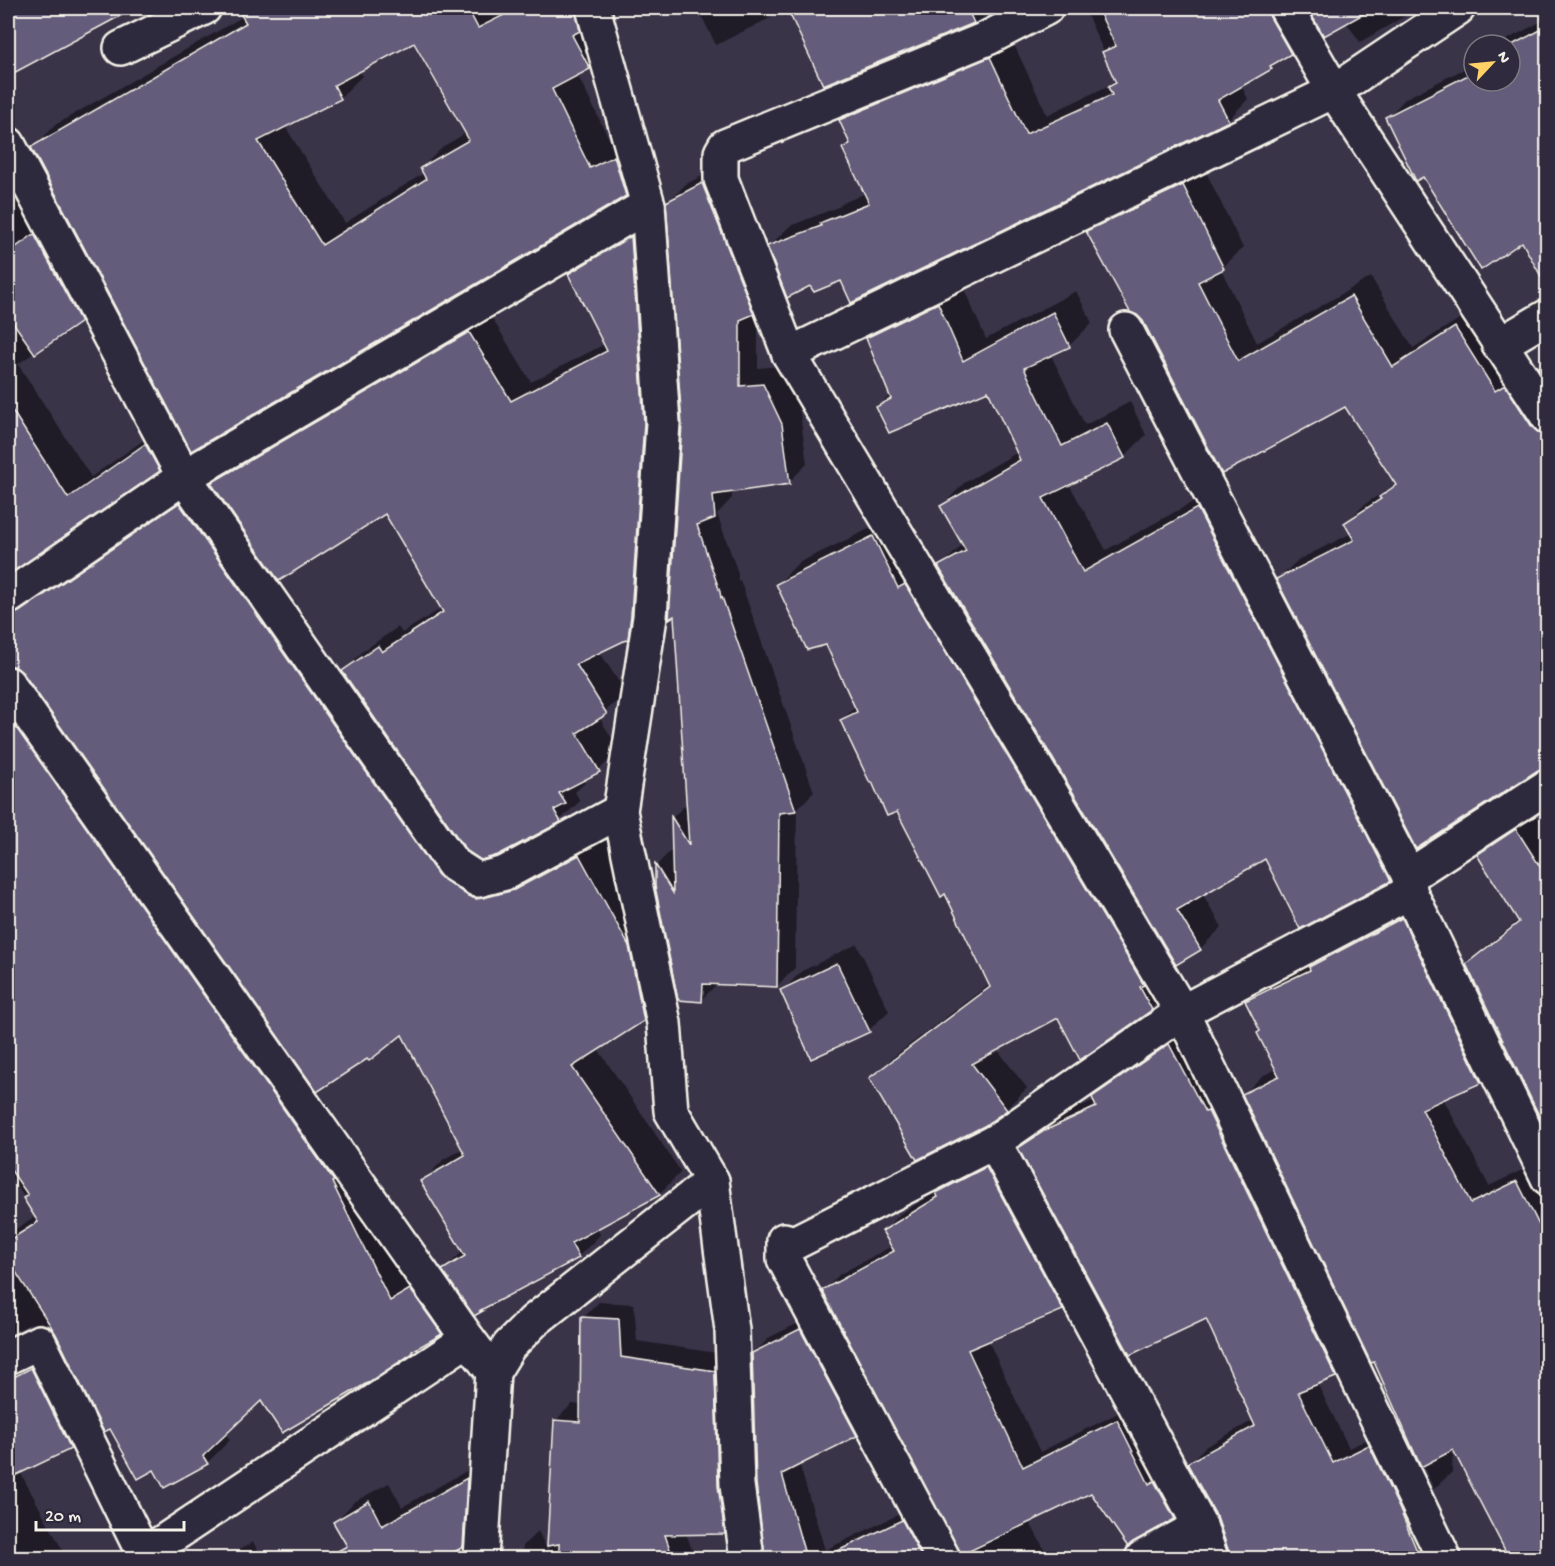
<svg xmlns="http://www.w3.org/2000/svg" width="1555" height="1566" viewBox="0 0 1555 1566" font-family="'Gochi Hand',sans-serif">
	<rect width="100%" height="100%" fill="#3a3449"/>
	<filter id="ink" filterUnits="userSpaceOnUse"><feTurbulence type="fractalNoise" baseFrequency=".0167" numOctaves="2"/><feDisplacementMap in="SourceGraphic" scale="12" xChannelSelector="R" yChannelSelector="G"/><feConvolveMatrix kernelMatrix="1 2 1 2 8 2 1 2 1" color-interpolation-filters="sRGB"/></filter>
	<g filter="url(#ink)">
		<g fill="#0007" fill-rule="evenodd">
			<path d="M8 8H132L8 75Z"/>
			<path d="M239 8H601L611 46 589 68 577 74 613 147 637 135 648 172 625 195 192 449 33 148 55 125 244 16ZM414 41 466 133 444 146 421 168 424 173 345 223 285 126 340 98 362 76 359 70Z"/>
			<path d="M699 8H1003L979 20 824 83 792 13 784 17 782 12 716 45 698 9Z"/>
			<path d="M1084 8H1297L1311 32 1290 53 1280 59 1271 68 1241 85 1248 99 1228 120 842 279 769 246 790 226 838 207 843 203 866 193 844 148 851 142 841 120 861 99 1011 38 1047 115 1114 83 1117 81Z"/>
			<path d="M1309 8H1419L1360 42 1346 22 1324 34Z"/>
			<path d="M1548 18V286L1522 240 1387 118 1406 98 1474 64V81H1510V45H1502L1508 39Z"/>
			<path d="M1203 166 1243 248 1221 269 1257 343 1371 277 1413 348 1475 309 1548 401V767L1278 579 1298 560 1352 533 1346 523 1365 504 1390 488 1396 482 1346 405 1223 472 1144 321 1088 232 1108 212Z"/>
			<path d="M720 167 758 308V368L781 366 799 406 807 464 789 482 732 490V498L717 514 738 573V581L740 580 814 792 797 809 795 968 777 986 718 983 701 1000 656 886 657 865 673 848V817L688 802 683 424 668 202 686 184Z"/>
			<path d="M33 168 102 299 80 321 18 364 91 477 168 423 181 447 159 470 12 570 11 575 15 586 202 482 460 853 490 874 601 833 651 923 666 997 643 1020 598 1049 681 1172 659 1194 597 1227 600 1235 578 1257 486 1305 475 1314 444 1270 463 1251 422 1182 444 1159 464 1148 403 1033 24 672 16 665H12L15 672 463 1311 441 1333 419 1345 412 1352 369 1381 262 1398 225 1433 230 1440 207 1463 154 1468 51 1326 41 1322 30 1324 11 1333 13 1342 92 1425 70 1447 20 1472 67 1558H8V1234L36 1216 8 1172V185Z"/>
			<path d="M651 218 647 617 627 638 599 651 626 693 599 717 619 750 599 770 583 779 585 783 575 792 580 801 560 820 344 671 363 651 398 627 402 633 442 608 386 512 213 483 233 463 489 313 531 382 605 344 570 274 590 254Z"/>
			<path d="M961 282 986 339 1076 291 1092 323 1069 346 1051 355 1085 425 1130 402 1146 435 1124 457 1069 484 1106 550 1220 487 1412 857 1390 880 1266 857 1202 893 1222 927 1200 949 940 567 964 543 942 506 964 483 1018 452 988 389 878 407 891 394 867 338 890 316Z"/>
			<path d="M894 517 1172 988 1151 1009 1059 1016 997 1049 1027 1088 1006 1109 984 1125 871 1078 892 1058 990 984 946 892 898 810 842 720 856 706 827 643 778 584 798 563Z"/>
			<path d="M1534 812 1548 833V1130L1467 964 1486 946 1519 920 1479 855 1497 837Z"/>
			<path d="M1420 901 1498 1063 1480 1081 1443 1098 1489 1186 1545 1159 1548 1165V1558H1514L1453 1447 1452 1472 1434 1489 1244 1094 1262 1076 1277 1069 1247 1001 1265 983Z"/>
			<path d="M857 944 889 1011 869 1030 782 991 802 971Z"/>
			<path d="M1186 1029 1351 1360 1336 1376 1317 1383 1349 1448 1385 1431 1443 1558H1231L1219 1519 1189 1463 1205 1447 1254 1420 1207 1317 1020 1148 1036 1132 1061 1115 1095 1100 1094 1098 1110 1081Z"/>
			<path d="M1003 1151 1078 1292 1062 1308 988 1340 1040 1452 1134 1405 1190 1501 1174 1517 1092 1491 1029 1521 1049 1558H963L961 1549 824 1290 840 1274 892 1246 883 1231 900 1214 940 1190 954 1176Z"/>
			<path d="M599 1302 634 1304 637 1341 730 1355 740 1517 724 1533H686L695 1558H521L523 1546 538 1531 548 1552 555 1421 572 1404 582 1405 583 1318Z"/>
			<path d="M817 1314 872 1418 856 1434 799 1463 825 1550 918 1505 953 1558H767L753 1354 770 1337Z"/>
			<path d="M486 1460 482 1526 462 1546 441 1558H356L335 1522 354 1502 389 1483 402 1507Z"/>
			<path d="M253 1542 263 1558H223Z"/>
		</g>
		<g fill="#645c7a" stroke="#f4f1e8" stroke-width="1.5" fill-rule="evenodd">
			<path d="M8 8H135L8 76Z"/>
			<path d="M237 8H480L470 13 478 28 518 8H575L580 31 572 35 590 69 552 89 590 168 614 156 626 196 191 451 31 147 246 23ZM414 43 469 140 420 168 426 179 322 245 258 141 341 99 334 85Z"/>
			<path d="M787 8H967L974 23 823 85Z"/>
			<path d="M1097 8H1267L1270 17 1291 54 1270 66 1272 69 1218 100 1229 121 851 303 841 281 814 292 810 286 787 298 767 246 821 226 820 223 869 203 842 148 850 144 839 120 990 57 1026 134 1112 95 1108 87 1116 83 1102 52 1116 46Z"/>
			<path d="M1307 8H1374L1324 36Z"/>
			<path d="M1548 26V289L1522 242 1481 270 1423 177 1416 181 1385 117 1474 72V81H1510V46Z"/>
			<path d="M702 183 754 314 740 320V386L763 384 782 424 790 484 713 495 715 518 697 525 720 592 721 598 722 597 796 811 779 813 777 987 703 984 702 1002 678 1000 655 886V864L673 893 671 816 689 845 674 616 669 619 682 424 666 202Z"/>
			<path d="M1183 185 1224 269 1198 282 1238 361 1351 296 1393 367 1455 327 1495 391 1505 385 1532 427 1539 433 1548 435V767L1538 770 1416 849 1276 579 1354 540 1344 523 1381 499 1379 497 1396 485 1345 407 1222 474 1143 321 1137 315 1130 312 1086 231Z"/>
			<path d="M34 234 81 322 35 354 8 315V253Z"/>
			<path d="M631 236 644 423 631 615 628 639 576 664 607 714 577 733 600 772 559 793 566 804 554 810 561 822 498 855 481 860 466 850 342 671 378 646 382 652 443 612 385 514 279 581 211 483 469 332 511 401 607 351 568 274Z"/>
			<path d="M938 303 963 361 1053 312 1070 347 1024 368 1062 446 1107 423 1125 458 1043 498 1083 572 1197 508 1391 881 1300 929 1265 859 1177 910 1201 950 1176 965 938 566 966 551 940 506 1020 460 988 391 889 433 876 407 891 399 866 338Z"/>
			<path d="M1548 362V382L1538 367Z"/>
			<path d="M8 404 68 498 145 444 160 471 8 575Z"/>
			<path d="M179 503 438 875 468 896 476 899 483 898 514 890 579 855 629 946 644 1021 572 1067 660 1195 571 1243 579 1258 479 1311H483L474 1316 442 1270 465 1256 420 1181 465 1155 402 1035 369 1061 367 1059 317 1092 23 673 16 667 8 665V615L19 612Z"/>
			<path d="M873 536 898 588 905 584 1144 985 1140 987 1152 1010 1080 1060 1058 1018 972 1064 1007 1110 984 1126 917 1160 869 1078 990 987 945 894 941 897 897 812 887 816 872 782 870 783 840 720 857 712 826 645 807 650 776 584Z"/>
			<path d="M8 716 334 1181 332 1182 390 1301 410 1289 442 1334 412 1351 413 1353 369 1382 282 1433 261 1401 203 1456 208 1464 164 1488 154 1470 138 1479 110 1429 104 1432 56 1334 8 1260V1241L38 1222 23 1198 28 1195 8 1166Z"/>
			<path d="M1516 829 1548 879V1134L1466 964 1519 922 1477 855Z"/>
			<path d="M1402 918 1481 1083 1422 1109 1471 1203 1517 1181 1548 1243V1558H1509L1453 1450 1421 1467 1374 1362 1371 1363 1242 1094 1279 1076 1257 1033 1260 1031 1245 1001 1310 970 1309 967Z"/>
			<path d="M837 963 870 1032 811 1059 780 990Z"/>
			<path d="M1169 1044 1205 1112 1208 1111 1336 1377 1298 1392 1333 1463 1369 1445 1400 1510 1420 1558H1231L1217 1517 1187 1463 1255 1426 1206 1319 1130 1355 1018 1148 1044 1131 1096 1107 1092 1097Z"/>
			<path d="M986 1167 1063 1310 968 1350 1023 1467 1117 1420 1149 1484 1154 1481 1175 1519 1133 1542 1128 1547 1091 1493 961 1555 822 1290 894 1251 882 1231 938 1197 936 1193Z"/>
			<path d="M581 1317 619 1319 621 1357 715 1371 718 1486 725 1534 665 1535 673 1558H559V1544L547 1546 554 1420 580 1422Z"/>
			<path d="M800 1329 857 1436 782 1474 806 1558H765L756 1483 752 1353Z"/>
			<path d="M31 1368 71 1449 8 1479V1380Z"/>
			<path d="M467 1478 463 1547 444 1558H325L347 1546 333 1522 369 1501 382 1526Z"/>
			<path d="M902 1520 921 1556 917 1558H823Z"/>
		</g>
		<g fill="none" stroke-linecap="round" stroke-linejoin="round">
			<defs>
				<g id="street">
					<path d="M593 8 648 205 663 423 650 617 620 811 664 1023 671 1111 712 1181 732 1330 737 1485 747 1558"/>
					<path d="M1046 8 988 38 725 146 721 153V179L789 354 1182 1012 1444 1558"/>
					<path d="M1286 8 1334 91 1548 417"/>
					<path d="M121 48 204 8"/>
					<path d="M8 144 184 477 453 864 478 880 505 873 620 811"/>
					<path d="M1126 330 1409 876"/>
					<path d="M1499 345 1548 316"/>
					<path d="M789 354 1334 91 1458 8"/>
					<path d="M8 597 184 477 648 205"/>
					<path d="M8 684 468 1339 493 1372"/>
					<path d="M1410 892 1548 1178"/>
					<path d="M994 1142 1200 1526 1211 1558"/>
					<path d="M8 1357 39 1342 144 1555"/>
					<path d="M139 1558 468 1339"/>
					<path d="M481 1558 493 1372 509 1346 534 1321 712 1181"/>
					<path d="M943 1558 784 1259V1240L794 1243 994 1142 1182 1012 1410 892 1409 876 1548 786"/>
					<path d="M1142 1558 1200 1526"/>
				</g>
			</defs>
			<use href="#street" stroke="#f4f1e8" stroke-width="38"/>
			<use href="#street" stroke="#2f2a3d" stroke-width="33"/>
		</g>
	</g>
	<rect width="1555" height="1566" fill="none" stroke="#2f2a3d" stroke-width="30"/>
	<rect x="15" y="15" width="1525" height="1536" fill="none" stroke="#f4f1e8" stroke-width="2" filter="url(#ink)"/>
	<g transform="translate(1492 63) rotate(64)"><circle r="28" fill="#2f2a3d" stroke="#7e7a81" stroke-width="1.5"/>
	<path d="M0-4.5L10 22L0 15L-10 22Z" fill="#ffd166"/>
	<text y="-9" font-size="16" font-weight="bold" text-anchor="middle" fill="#f4f1e8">N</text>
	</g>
	<path d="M36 1521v9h148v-9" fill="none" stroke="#f4f1e8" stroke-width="3"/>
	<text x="45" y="1521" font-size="18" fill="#f4f1e8" stroke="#2f2a3d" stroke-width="4.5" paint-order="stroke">20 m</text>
</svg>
